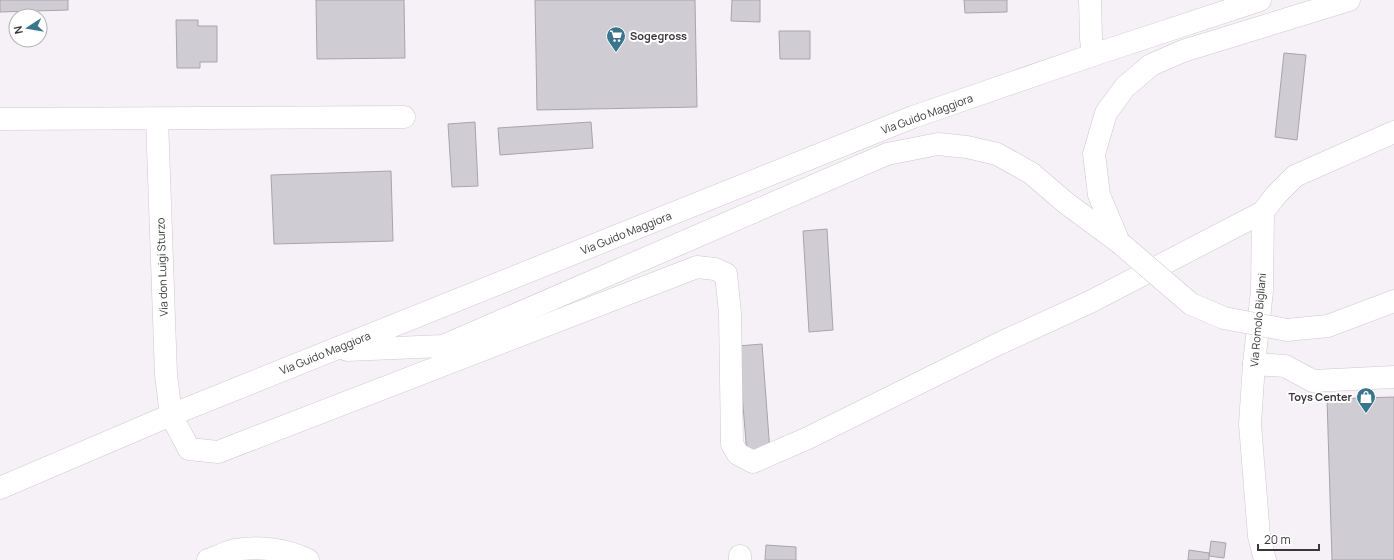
<svg xmlns="http://www.w3.org/2000/svg" width="1394" height="560" viewBox="0 0 1394 560" font-family="Manrope,sans-serif">
	<rect width="100%" height="100%" fill="#f6f1f7"/>
	<g fill="#cfccd3" stroke="#a7a4ab">
		<path d="M0 0H68V10L0 12Z"/>
		<path d="M316 0H404L405 58 317 59Z"/>
		<path d="M535 0H695L697 107 537 110Z"/>
		<path d="M732 0H760V22L731 21Z"/>
		<path d="M964 0H1007V12L965 13Z"/>
		<path d="M176 20H198V26H217V62H200V68H177Z"/>
		<path d="M779 31H810V59H780Z"/>
		<path d="M1284 53 1306 55 1297 140 1275 137Z"/>
		<path d="M475 122 478 186 452 187 448 124Z"/>
		<path d="M591 122 593 148 500 155 498 128Z"/>
		<path d="M391 171 393 241 274 244 271 175Z"/>
		<path d="M827 229 833 330 809 332 803 231Z"/>
		<path d="M762 344 770 452 747 454 738 346Z"/>
		<path d="M1394 397V560H1332L1327 399Z"/>
		<path d="M1211 541 1226 543 1224 558 1209 556Z"/>
		<path d="M766 545 796 547V560H765Z"/>
		<path d="M1189 550 1209 553V560H1188Z"/>
	</g>
	<g fill="none" stroke-linecap="round" stroke-linejoin="round">
		<defs>
			<g id="minor">
				<path d="M1090 0 1091 39 1093 55"/>
				<path d="M0 119 404 117"/>
				<path d="M157 119 166 375 171 415 189 449 218 452 697 267 715 269 726 274 730 313 732 444 738 454 753 462 808 438 996 345 1090 302 1263 212"/>
				<path d="M1119 242 1099 195 1094 154 1106 113 1125 87 1151 65 1183 51 1349 0"/>
				<path d="M1287 330 1328 326 1394 301"/>
				<path d="M347 350 443 346 887 154 938 144 967 147 997 154 1031 173 1066 203 1120 243"/>
				<path d="M1254 364 1285 366 1313 381 1394 377"/>
				<path d="M0 488 171 415 913 117 1093 55 1260 0"/>
				<path d="M208 560C217 557 226 552 235 550 258 546 287 549 308 560"/>
				<path d="M740 560V556"/>
				<path d="M1265 560 1259 536 1250 424 1254 364 1262 291 1263 212 1276 195 1295 176 1394 132"/>
			</g>
		</defs>
		<use href="#minor" stroke="#cdc8ce" stroke-width="23"/>
		<use href="#minor" stroke="#fff" stroke-width="22"/>
		<defs>
			<path id="minor-bridge" d="M1120 243 1191 304 1224 318 1287 330"/>
		</defs>
		<use href="#minor-bridge" stroke="#cdc8ce" stroke-width="23" stroke-linecap="butt"/>
		<use href="#minor-bridge" stroke="#fff" stroke-width="22"/>
	</g>
	<defs>
		<symbol id="supermarket-pin" viewBox="-11 -11 22 30"><path d="M0 17L-7.5 6A9.5 9.5 0 1 1 7.5 6Z" fill="#3a758d" stroke="#fff"/><path d="M-6-5.5h2.5l.6 2H6L4.5 2H-2.5L-4.4-4H-6ZM-1.5 3.2a1.3 1.3 0 1 0 .1 0ZM3 3.2a1.3 1.3 0 1 0 .1 0Z" fill="#fff"/></symbol>
		<symbol id="shop-pin" viewBox="-11 -11 22 30"><path d="M0 17L-7.5 6A9.5 9.5 0 1 1 7.5 6Z" fill="#3a758d" stroke="#fff"/><path d="M-5-2.5h2.3a2.7 3.5 0 0 1 5.4 0H5L5.5 6h-11ZM-1.5-2.5h3a1.5 2.3 0 0 0-3 0Z" fill="#fff"/></symbol>
	</defs>
	<g fill-rule="evenodd">
		<use href="#supermarket-pin" x="605" y="25" width="22" height="30"/>
		<use href="#shop-pin" x="1355" y="386" width="22" height="30"/>
	</g>
	<g text-anchor="middle" stroke-width="4" stroke-linejoin="round" paint-order="stroke">
		<g font-size="11" font-weight="bold" fill="#3a373a" stroke="#fff" text-anchor="start">
			<text x="630" y="40">Sogegross</text>
			<text x="1352" y="401" text-anchor="end">Toys Center</text>
		</g>
		<g font-size="11" fill="#3a373a" stroke="#fff">
			<text transform="translate(927 114) rotate(-20)" y="4">Via Guido Maggiora</text>
			<text transform="translate(626 233) rotate(-22)" y="4">Via Guido Maggiora</text>
			<text transform="translate(162 267) rotate(-92)" y="4">Via don Luigi Sturzo</text>
			<text transform="translate(1258 320) rotate(-85)" y="4">Via Romolo Bigliani</text>
			<text transform="translate(325 353) rotate(-22)" y="4">Via Guido Maggiora</text>
		</g>
	</g>
	<g transform="translate(28 28) rotate(258)"><circle r="19" fill="#ffffff" stroke="#b0afb0"/>
	<path d="M0-3L7 15L0 10L-7 15Z" fill="#3a758d"/>
	<text y="-6" font-size="11" font-weight="bold" text-anchor="middle" fill="#3a373a">N</text>
	</g>
	<path d="M1258 544v6h61v-6" fill="none" stroke="#3a373a" stroke-width="2"/>
	<text x="1264" y="544" font-size="12" fill="#3a373a" stroke="#ffffff" stroke-width="3" paint-order="stroke">20 m</text>
</svg>
